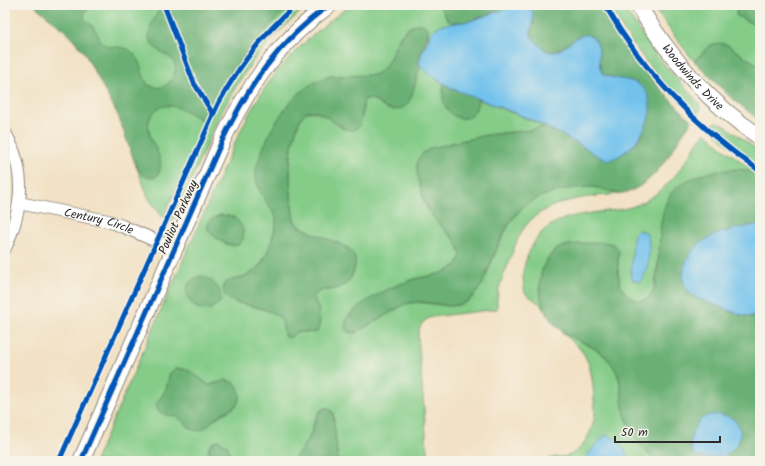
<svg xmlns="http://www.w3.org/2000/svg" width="765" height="466" viewBox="0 0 765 466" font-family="Kalam,sans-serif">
	<rect width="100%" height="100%" fill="#f7f3e8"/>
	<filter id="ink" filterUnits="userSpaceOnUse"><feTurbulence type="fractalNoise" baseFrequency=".025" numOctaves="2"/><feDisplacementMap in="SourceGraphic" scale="8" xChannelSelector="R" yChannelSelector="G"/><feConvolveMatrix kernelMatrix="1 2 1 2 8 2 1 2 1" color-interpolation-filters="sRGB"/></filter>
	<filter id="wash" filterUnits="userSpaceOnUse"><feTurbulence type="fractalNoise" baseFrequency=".012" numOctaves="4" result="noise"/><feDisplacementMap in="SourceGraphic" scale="16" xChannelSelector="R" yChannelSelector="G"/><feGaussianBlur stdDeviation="0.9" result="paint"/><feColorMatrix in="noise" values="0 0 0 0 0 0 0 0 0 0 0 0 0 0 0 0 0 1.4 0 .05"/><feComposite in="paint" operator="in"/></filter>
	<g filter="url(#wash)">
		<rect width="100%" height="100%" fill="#f2e1c4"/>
		<g fill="#84cc88" stroke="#587c5a" fill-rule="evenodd">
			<path d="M64 5H308L271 39 253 61 238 83 219 117 172 224 169 222 184 186 180 180 163 218 149 199 136 166 142 174 153 144 150 136 148 127Z"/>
			<path d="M351 5H439L448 20 457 23C443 24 434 26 428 39V31L413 25C410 27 406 28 403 32 393 43 390 70 375 75 363 78 343 76 331 76L271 130 257 166 256 175 259 188 276 217V225L269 249 260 265 248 275 231 280 225 283 224 286 234 302C244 304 278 311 282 320 284 324 283 331 284 336L291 337C298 328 301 333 309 332 312 332 316 330 319 329 319 322 320 314 318 308 316 303 313 301 315 295 321 288 326 291 335 289 346 287 354 277 355 265 356 258 352 251 346 247 334 240 305 232 296 223 292 219 292 209 292 203 289 174 288 139 304 113 318 107 332 121 343 129L359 125 363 113V102L365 99H372L386 109 415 85 420 66 444 84 443 90 478 102V99L545 126 530 130 486 135 431 148 417 170 423 200 428 210 440 225 457 243 461 254 459 261 456 265 444 273 414 279 390 288 351 313 346 319 355 333 405 304C426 298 449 313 468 301 483 290 488 270 495 254 502 237 510 220 523 207 538 193 573 186 593 187 602 188 610 191 619 194 586 197 542 199 522 231 516 241 513 252 509 262 502 280 496 290 497 309L432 317C422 320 419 327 418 336L427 446 431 461H339L337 453 333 412C329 408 324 406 320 411 314 417 313 428 310 435 306 445 299 453 292 461H233L227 446 215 441 209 447 210 461H95L231 151C239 134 247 116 257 100 281 61 314 31 351 5ZM221 215 234 217 240 244C230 250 215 238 208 230ZM177 368 188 370 209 385 219 382 234 408 217 417 204 429 188 426 180 417 177 415H166L163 394 166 389 170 373Z"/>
			<path d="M608 5H622L657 56 699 103 700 110 696 116C661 84 632 46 608 5Z"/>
			<path d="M652 5H737L736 15 760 28V66L743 56 728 45 714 44 711 45 694 61 675 37Z"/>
			<path d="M716 122 723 124 760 152V167L731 147 709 127Z"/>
			<path d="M705 132 723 148 757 173C734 168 726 170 703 175 654 187 663 229 657 270 656 278 655 287 652 294 649 298 644 301 639 301 614 297 619 267 618 250 600 247 578 240 560 248 544 254 538 278 540 294 541 301 544 308 547 314L540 304 525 293C524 287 523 281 523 275 524 258 535 236 548 227 560 218 578 215 592 213 610 210 628 211 645 201 662 192 676 176 686 161 693 151 697 141 705 132Z"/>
			<path d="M561 331C578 342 597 346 610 362 622 375 620 392 624 409 629 429 640 446 655 461H545C552 456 559 458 567 456 584 451 594 428 595 412 593 394 594 372 585 356 579 346 569 339 561 331Z"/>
		</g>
		<g fill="#6bb074" stroke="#4b6e50" fill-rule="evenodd">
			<path d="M34 5H94C91 8 84 11 84 16 84 21 89 22 92 25 97 31 99 42 106 45 114 49 124 45 131 51 141 59 141 73 147 84 152 87 156 88 162 87 167 85 171 81 173 77 185 54 152 56 149 37 148 26 158 14 161 5H291C252 40 228 75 205 122 192 115 167 96 154 112 135 134 172 156 157 176L154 177H146L142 174 136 166 118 115 84 52 69 34Z"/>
			<path d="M439 5H601C625 49 656 87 692 121 672 146 664 174 633 190 616 198 608 188 591 187 579 187 567 189 555 192 545 195 533 199 524 206 503 224 493 258 483 283 458 324 438 295 405 304L355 333 348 332 346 330C338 309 399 283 415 279 430 275 441 276 455 266 459 262 462 256 460 250 456 239 446 232 439 224 425 207 423 198 418 177 415 162 417 155 431 148L486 135 530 130 545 126 606 159 617 157 625 152 635 144 643 133 637 83C626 78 614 80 603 74 597 66 602 51 596 41 586 23 563 52 550 52L538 44 531 35 534 20 493 12 470 21 462 22H451L448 20Z"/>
			<path d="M737 5H760V28L736 15Z"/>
			<path d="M417 24H422L428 28C429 42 419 50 419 61 418 63 420 65 420 67 420 69 418 73 417 76 413 90 412 110 393 110 381 110 376 96 365 99 360 107 366 130 351 130 337 130 318 103 305 113 297 119 291 150 290 159 289 169 291 217 296 223 304 232 334 240 346 247 353 251 356 257 355 265 354 276 346 287 335 289 326 291 321 288 315 295 313 301 316 303 318 308 320 315 321 326 317 332 307 335 299 327 291 337H285C282 331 285 322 279 317 272 311 257 307 247 305 237 302 217 299 225 283 233 278 243 279 250 274 254 272 257 269 260 266 266 258 280 224 275 215 267 202 256 190 256 175 255 167 259 161 261 154 272 123 297 83 331 76L373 75C397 67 390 32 417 24Z"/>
			<path d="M720 43 728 45 743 56 760 66V121L728 95 694 61 711 45Z"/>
			<path d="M444 84 478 99C477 132 435 120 444 84Z"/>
			<path d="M740 169 757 173 760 174V224L724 232 697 246 689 257 683 272 694 296C713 304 740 319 760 317V461H655C640 446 628 429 623 407 621 395 622 380 615 369 597 337 561 345 545 310 542 302 539 293 540 284 540 273 544 262 552 254 554 252 556 249 559 248 566 244 601 241 610 243 613 244 615 245 617 248 620 251 619 255 618 259 617 274 618 289 631 297 634 299 638 301 642 301 646 300 650 297 652 294 658 282 658 265 659 252 660 232 660 204 675 189 680 184 687 181 693 178 708 171 724 170 740 169ZM698 421 728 458C718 461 698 463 692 452 687 443 694 429 698 421Z"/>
			<path d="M221 215 234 217C242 224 249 237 238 245 227 247 215 238 208 230 206 221 213 217 221 215Z"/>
			<path d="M202 276C214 280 223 289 220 302 195 328 170 281 202 276Z"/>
			<path d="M177 368 188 370 209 385 226 380 235 383 238 387 240 394V398L237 405 217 417 204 429 198 431 191 429 177 416 166 415 158 411 156 405 166 389 170 373Z"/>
			<path d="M325 408H328L333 412 337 453 339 461H292L301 450 310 435 319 412Z"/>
			<path d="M219 440 227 446 233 461H210C208 451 207 443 219 440Z"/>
		</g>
		<g fill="#72c2ed" stroke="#4e768c">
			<path d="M522 6 531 9C537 18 530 25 531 35 533 39 537 43 541 46 544 49 547 52 551 52 566 54 579 24 594 39 604 49 595 64 603 74 615 81 632 77 642 87 662 106 641 143 622 154 617 157 611 161 605 159 598 157 590 151 584 147 572 141 561 134 549 128 518 113 485 102 453 89L432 76 420 66 419 63 422 52 433 30 441 25 470 21 508 8Z"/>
			<path d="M760 224V317C745 318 730 311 716 305 708 302 695 299 689 292 675 276 688 250 705 240 721 230 742 228 760 224Z"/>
			<path d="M637 231C640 231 643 230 646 233 652 239 649 278 639 282L633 280 631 276 633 238 635 233Z"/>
			<path d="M709 415C713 415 718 414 722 415 755 420 741 466 698 457 685 451 691 430 699 421 701 418 706 417 709 415Z"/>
			<path d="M606 435C617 437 627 451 629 461H583L598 442Z"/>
		</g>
	</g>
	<g filter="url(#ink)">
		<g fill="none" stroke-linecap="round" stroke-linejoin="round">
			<defs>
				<g id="street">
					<path d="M5 133C27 172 23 208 5 248"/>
					<path id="s1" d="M19 203 108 221 122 226 175 249"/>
				</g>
				<g id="secondary">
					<path id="s2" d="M638 5C669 57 710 104 760 137"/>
					<path d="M81 461 222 141C248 86 279 41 329 5"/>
				</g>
			</defs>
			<use href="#street" stroke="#8e8678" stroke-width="14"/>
			<use href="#secondary" stroke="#8e8678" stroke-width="18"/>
			<use href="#street" stroke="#fff" stroke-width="12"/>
			<use href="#secondary" stroke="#fff" stroke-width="16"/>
			<defs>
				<g id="cycleway">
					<path d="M164 5 194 83 213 114"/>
					<path d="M605 5C643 72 696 127 760 171"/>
					<path d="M59 461 218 104C239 66 263 33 296 5"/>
					<path d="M81 461 222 141C248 86 279 41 329 5"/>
				</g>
			</defs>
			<use href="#cycleway" stroke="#f7f3e8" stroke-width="8"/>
			<use href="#cycleway" stroke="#0057b8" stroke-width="5"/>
		</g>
	</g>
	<g text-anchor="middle" stroke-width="4" stroke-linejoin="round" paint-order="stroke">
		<g font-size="12" fill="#2b2b2b" stroke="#f7f3e8">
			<text dy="4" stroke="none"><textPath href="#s2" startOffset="91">Woodwinds Drive</textPath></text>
			<text transform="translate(178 217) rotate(-66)" y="4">Pouliot Parkway</text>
			<text dy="4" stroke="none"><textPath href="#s1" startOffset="82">Century Circle</textPath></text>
		</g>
	</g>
	<rect width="765" height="466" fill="none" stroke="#f7f3e8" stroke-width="20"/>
	<path d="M615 436v6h105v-6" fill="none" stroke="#2b2b2b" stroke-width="2"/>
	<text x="621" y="436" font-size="12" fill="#2b2b2b" stroke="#f7f3e8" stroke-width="3" paint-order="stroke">50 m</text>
</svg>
